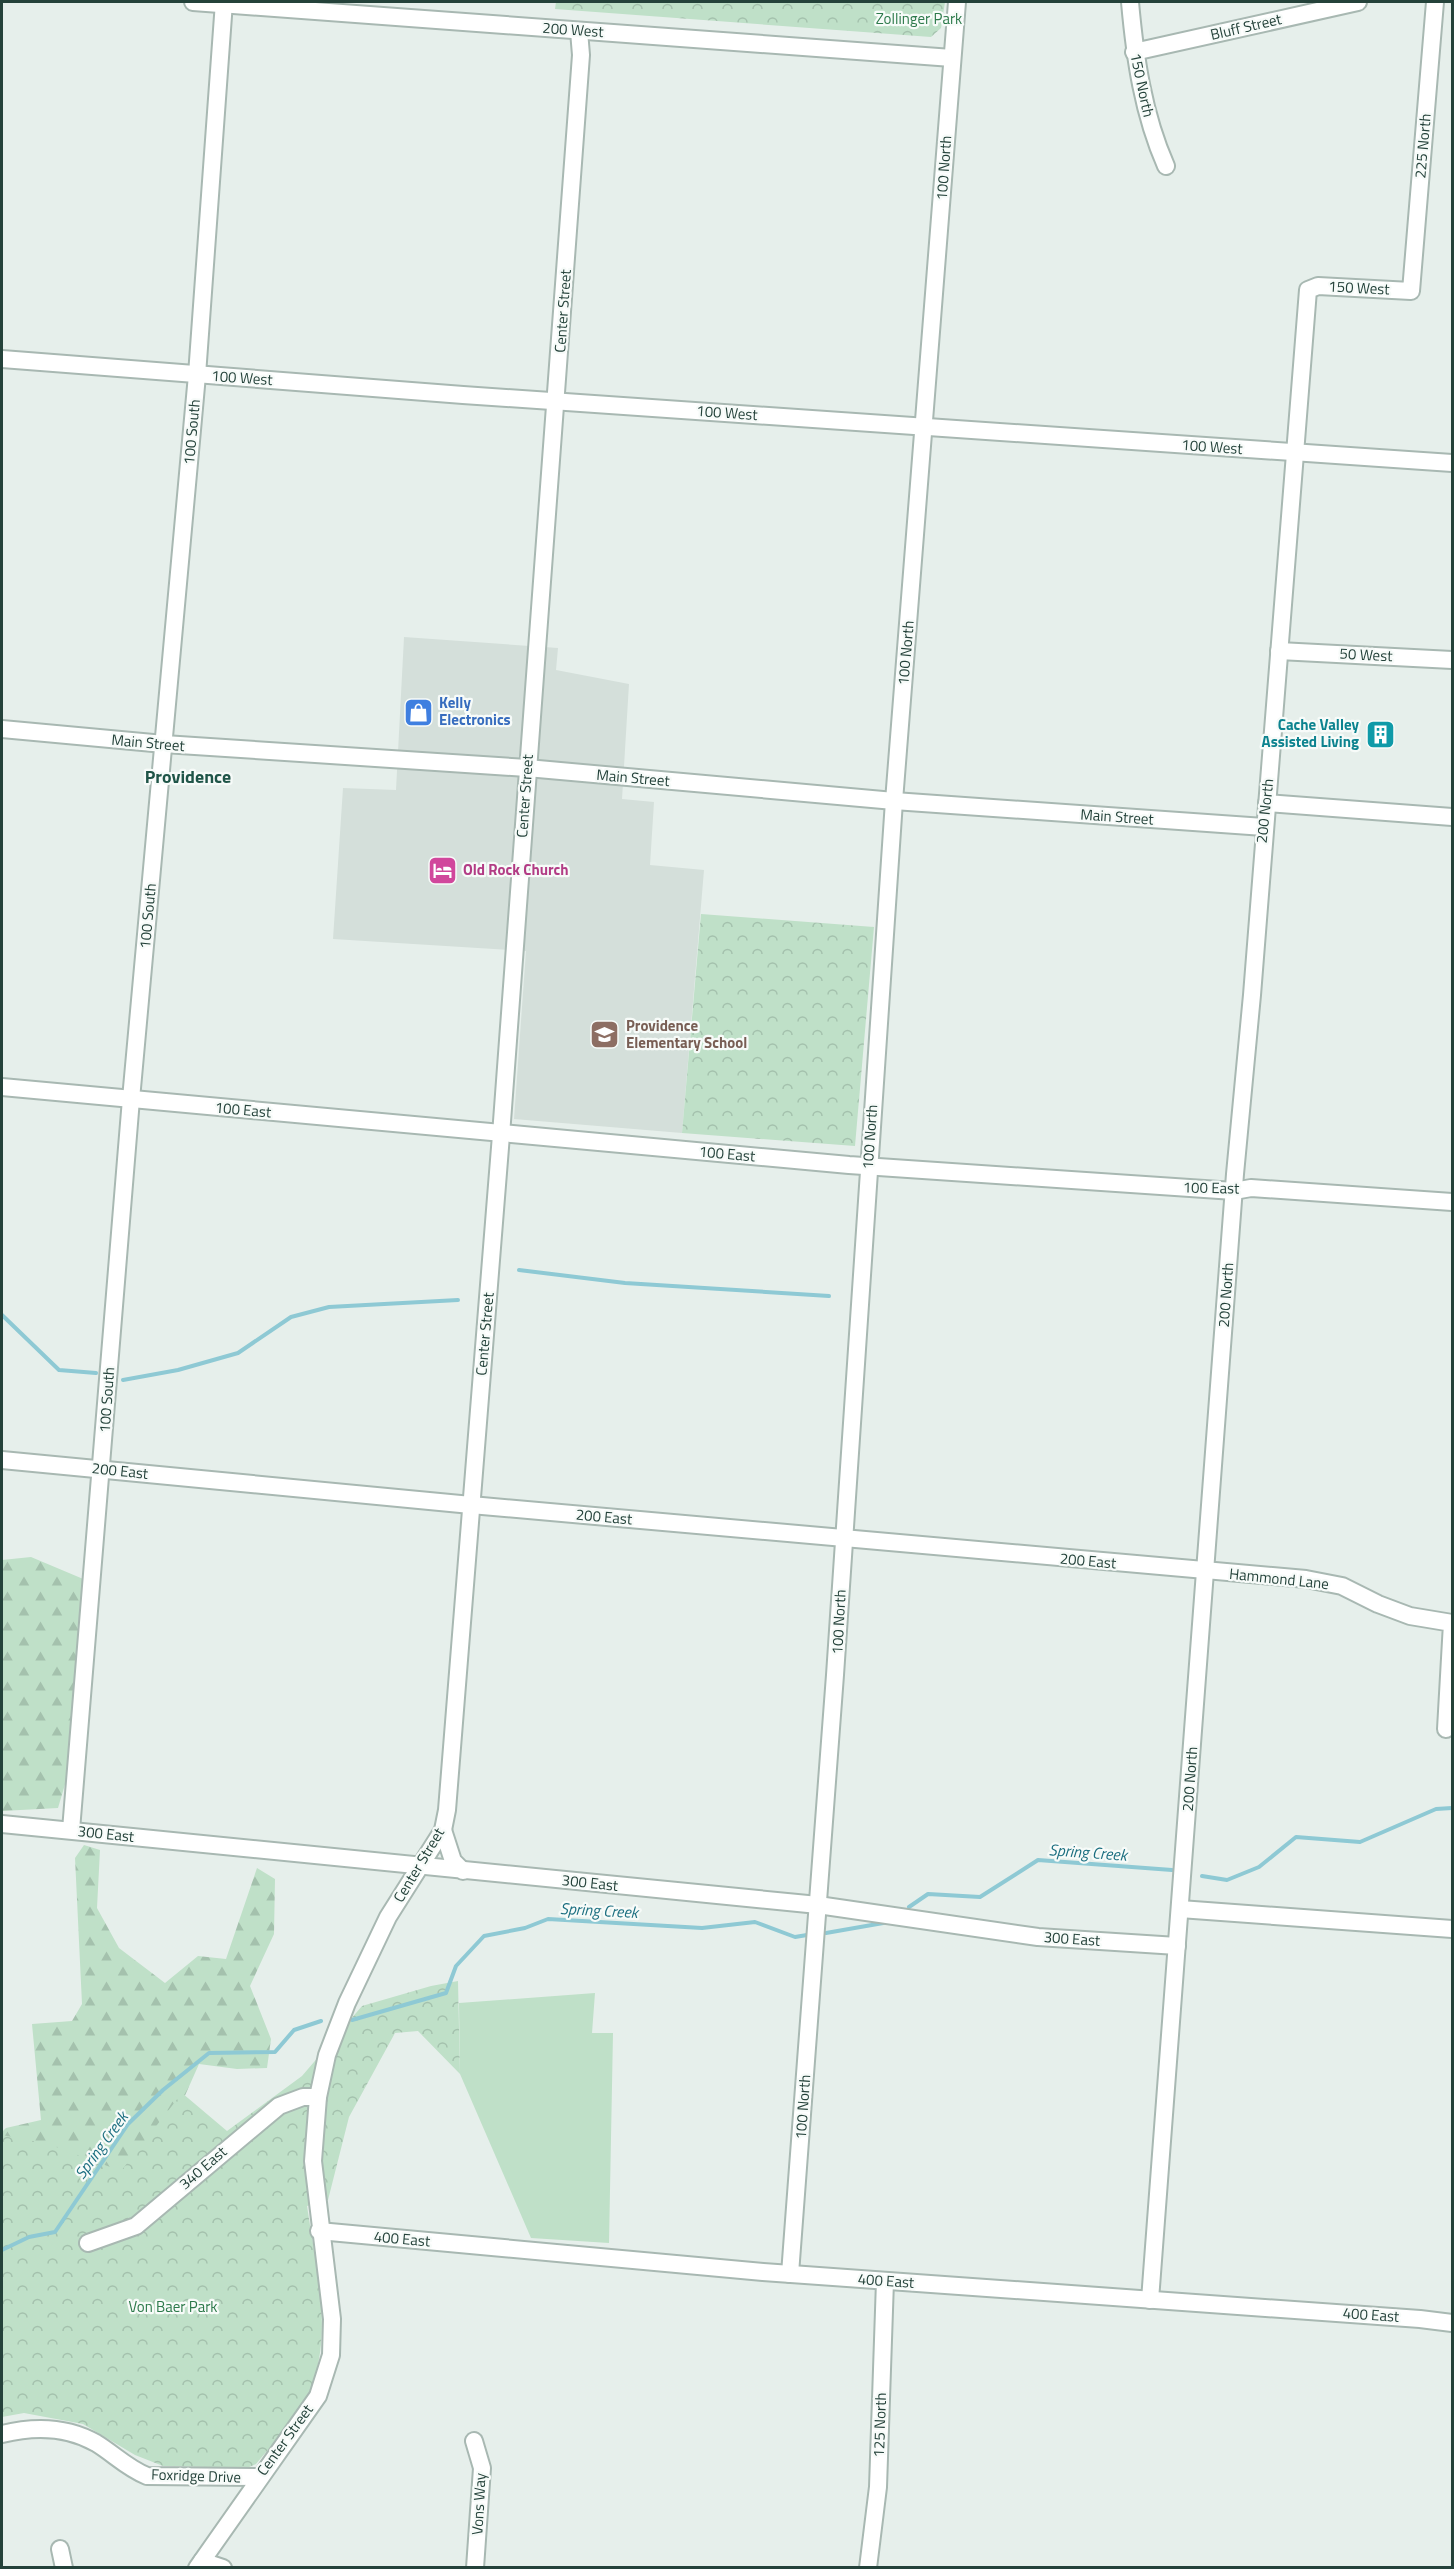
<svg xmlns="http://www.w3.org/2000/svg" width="1454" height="2569" viewBox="0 0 1454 2569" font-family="'Titillium Web',sans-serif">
	<defs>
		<pattern id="forest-firs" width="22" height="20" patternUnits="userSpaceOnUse" patternTransform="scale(1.5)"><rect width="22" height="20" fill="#bfe0c8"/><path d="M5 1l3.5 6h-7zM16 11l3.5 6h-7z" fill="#a4c1ad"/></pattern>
		<pattern id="park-crowns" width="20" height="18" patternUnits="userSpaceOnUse" patternTransform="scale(1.5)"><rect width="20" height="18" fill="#bfe0c8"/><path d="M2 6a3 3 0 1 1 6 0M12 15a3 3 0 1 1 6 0" fill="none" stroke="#a4c1ad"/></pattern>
	</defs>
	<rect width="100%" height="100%" fill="#e6efeb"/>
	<path fill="#d4dfda" d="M404 637 558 648 556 670 629 684 622 799 654 802 650 865 704 870 682 1133 514 1119 526 951 333 939 343 788 396 790Z"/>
	<path fill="#bfe0c8" d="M595 1993 592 2033H613L609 2243 531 2238 460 2074 459 2003Z"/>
	<g fill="url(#forest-firs)">
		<path d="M31 1557 88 1581 74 1754 58 1808 2 1811V1560Z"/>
		<path d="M84 1845 100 1850 97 1908 119 1948 165 1983 198 1956 226 1959 257 1868 275 1879 274 1934 250 1986 271 2039 267 2068 237 2069 199 2064 175 2118 118 2201 2 2209V2132L6 2128 41 2120 32 2024 72 2021 82 2004 75 1858Z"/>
	</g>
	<g fill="url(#park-crowns)">
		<path d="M556 2H945L941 28 931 37 555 9Z"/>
		<path d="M701 914 874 927 855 1146 682 1133Z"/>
		<path d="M458 1981 460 2074 418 2031 395 2033 349 2117 328 2200 307 2206C316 2269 336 2339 306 2399 295 2422 272 2444 256 2464L247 2468 163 2466 135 2455 83 2424 24 2413 2 2417V2135L48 2144 121 2171 182 2093 227 2131 302 2076 362 2006 431 1986Z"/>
	</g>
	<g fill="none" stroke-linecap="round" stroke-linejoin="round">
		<g stroke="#8ec9d4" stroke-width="4">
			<path d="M519 1270 625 1283 829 1296"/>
			<path d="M2 1315 59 1370 96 1373"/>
			<path d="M123 1380 178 1370 238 1353 291 1317 329 1307 458 1300"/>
			<path d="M1202 1876 1227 1880 1259 1867 1296 1837 1360 1842 1436 1809 1452 1808"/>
			<path d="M909 1907 928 1894 980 1897 1038 1860 1172 1870"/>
			<path d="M826 1933 889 1922"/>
			<path d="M352 2020 446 1993 456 1966 484 1936 525 1928 548 1919 702 1928 755 1922 795 1937 807 1935"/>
			<path d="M2 2250 29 2237 55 2232 128 2124 163 2090 209 2053 275 2052 294 2030 321 2021"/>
		</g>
		<defs>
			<g id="minor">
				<path d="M193 2 952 58"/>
				<path d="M1130 2C1135 58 1143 114 1166 166"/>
				<path d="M1134 52 1358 2"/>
				<path d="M2 359 463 395 1452 463"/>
				<path d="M1279 651 1452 660"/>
				<path d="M2 729 164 744 527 768 894 801 1264 827"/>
				<path d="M1267 803 1452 817"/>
				<path d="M2 1087 849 1165 1234 1191 1251 1188 1452 1202"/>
				<path d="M2 1460 471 1505 1306 1579 1342 1586 1378 1604 1410 1616 1452 1623 1446 1729"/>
				<path d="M2 1824 818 1905 1038 1937 1177 1946"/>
				<path d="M71 1830 131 1099 197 375 224 2"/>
				<path d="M443 1830 453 1861 463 1871"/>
				<path d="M1180 1909 1452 1929"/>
				<path d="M319 2231 763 2272 1420 2319 1452 2323"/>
				<path d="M88 2243 136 2226 279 2106 303 2097H318"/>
				<path d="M790 2274 835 1675 894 801 957 2"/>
				<path d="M1150 2300 1235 1174 1252 995 1308 290 1318 286 1411 291 1435 2"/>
				<path d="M2 2434C34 2426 66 2426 96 2443 114 2454 127 2468 147 2476L259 2477"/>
				<path d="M474 2441 482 2468 475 2568"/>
				<path d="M60 2549 64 2568"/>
				<path d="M202 2561 223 2568"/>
				<path d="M197 2568 318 2396 331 2355 332 2319 313 2161 318 2097 327 2055 347 2003 388 1917 443 1830 447 1810 501 1135 581 55 579 31"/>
				<path d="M868 2568 878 2487 885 2281"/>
			</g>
		</defs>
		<use href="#minor" stroke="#a8b8b2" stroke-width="20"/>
		<use href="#minor" stroke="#fff" stroke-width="16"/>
	</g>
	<defs>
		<symbol id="shop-square" viewBox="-11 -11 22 22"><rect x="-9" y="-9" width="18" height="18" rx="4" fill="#3f7fe0" stroke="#f7fbf9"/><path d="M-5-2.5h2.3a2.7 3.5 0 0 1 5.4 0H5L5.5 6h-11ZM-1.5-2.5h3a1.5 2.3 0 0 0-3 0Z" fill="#fff"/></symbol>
		<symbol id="building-square" viewBox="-11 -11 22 22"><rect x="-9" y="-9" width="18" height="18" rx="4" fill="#0f9aa8" stroke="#f7fbf9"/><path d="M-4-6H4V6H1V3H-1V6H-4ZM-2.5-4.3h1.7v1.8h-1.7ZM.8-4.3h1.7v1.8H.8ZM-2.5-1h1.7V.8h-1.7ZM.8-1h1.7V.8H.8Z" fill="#fff"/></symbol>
		<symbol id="hotel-square" viewBox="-11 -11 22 22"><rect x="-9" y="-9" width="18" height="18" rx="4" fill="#d1479c" stroke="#f7fbf9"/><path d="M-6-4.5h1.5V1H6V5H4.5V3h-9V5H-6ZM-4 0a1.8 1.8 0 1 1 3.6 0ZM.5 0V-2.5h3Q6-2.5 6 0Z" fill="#fff"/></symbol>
		<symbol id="school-square" viewBox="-11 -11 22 22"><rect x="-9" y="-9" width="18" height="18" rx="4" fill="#8d6e63" stroke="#f7fbf9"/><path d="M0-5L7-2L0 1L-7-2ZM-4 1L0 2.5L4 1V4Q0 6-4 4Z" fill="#fff"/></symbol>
	</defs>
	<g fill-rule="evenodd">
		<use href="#shop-square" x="402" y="696" width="33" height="33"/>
		<use href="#building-square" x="1364" y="718" width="33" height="33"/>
		<use href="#hotel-square" x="426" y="854" width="33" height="33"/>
		<use href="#school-square" x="588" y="1018" width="33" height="33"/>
	</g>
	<g text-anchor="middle" stroke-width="4.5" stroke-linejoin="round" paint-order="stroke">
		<g font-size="15" fill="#2d7a4b" stroke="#f7fbf9">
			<text x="919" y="24">Zollinger Park</text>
			<text x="173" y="2312">Von Baer Park</text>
		</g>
		<g font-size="15" fill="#24423a" stroke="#f7fbf9">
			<text transform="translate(1246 27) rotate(-13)" y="5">Bluff Street</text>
			<text transform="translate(573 30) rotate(4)" y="5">200 West</text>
			<text transform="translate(1142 85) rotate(78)" y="5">150 North</text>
			<text transform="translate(1423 146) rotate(-85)" y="5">225 North</text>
			<text transform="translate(944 168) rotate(-86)" y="5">100 North</text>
			<text transform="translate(1359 288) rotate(3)" y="5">150 West</text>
			<text transform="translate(563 311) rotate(-86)" y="5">Center Street</text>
			<text transform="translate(242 378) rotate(4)" y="5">100 West</text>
			<text transform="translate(727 413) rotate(4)" y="5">100 West</text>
			<text transform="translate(192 432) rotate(-85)" y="5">100 South</text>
			<text transform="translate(1212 447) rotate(4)" y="5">100 West</text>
			<text transform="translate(906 653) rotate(-85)" y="5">100 North</text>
			<text transform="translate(1366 655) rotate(3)" y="5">50 West</text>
			<text transform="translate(148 743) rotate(5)" y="5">Main Street</text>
			<text transform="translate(633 778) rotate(5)" y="5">Main Street</text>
			<text transform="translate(525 796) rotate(-86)" y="5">Center Street</text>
			<text transform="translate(1265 811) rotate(-84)" y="5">200 North</text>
			<text transform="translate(1117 817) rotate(4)" y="5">Main Street</text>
			<text transform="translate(148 916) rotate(-85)" y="5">100 South</text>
			<text transform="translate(243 1110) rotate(5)" y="5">100 East</text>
			<text transform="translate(870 1137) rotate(-86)" y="5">100 North</text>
			<text transform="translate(727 1154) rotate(5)" y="5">100 East</text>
			<text transform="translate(1211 1188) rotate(1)" y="5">100 East</text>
			<text transform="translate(1226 1295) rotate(-86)" y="5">200 North</text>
			<text transform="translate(485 1334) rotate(-85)" y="5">Center Street</text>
			<text transform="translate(107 1400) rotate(-86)" y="5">100 South</text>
			<text transform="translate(120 1471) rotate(6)" y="5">200 East</text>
			<text transform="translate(604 1517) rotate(5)" y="5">200 East</text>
			<text transform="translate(1088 1561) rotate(5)" y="5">200 East</text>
			<text transform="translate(1279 1579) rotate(6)" y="5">Hammond Lane</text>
			<text transform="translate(839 1622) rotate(-87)" y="5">100 North</text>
			<text transform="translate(1190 1779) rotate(-86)" y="5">200 North</text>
			<text transform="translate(106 1834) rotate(6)" y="5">300 East</text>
			<text transform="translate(419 1865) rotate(-59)" y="5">Center Street</text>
			<text transform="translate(590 1883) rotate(6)" y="5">300 East</text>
			<text transform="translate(1072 1939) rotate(4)" y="5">300 East</text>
			<text transform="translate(803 2107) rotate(-86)" y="5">100 North</text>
			<text transform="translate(203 2168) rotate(-41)" y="5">340 East</text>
			<text transform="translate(402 2239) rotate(5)" y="5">400 East</text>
			<text transform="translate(886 2281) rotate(4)" y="5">400 East</text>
			<text transform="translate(1371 2315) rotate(4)" y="5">400 East</text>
			<text transform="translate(880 2425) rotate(-88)" y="5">125 North</text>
			<text transform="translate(285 2440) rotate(-54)" y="5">Center Street</text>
			<text transform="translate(196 2476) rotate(2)" y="5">Foxridge Drive</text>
			<text transform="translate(479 2504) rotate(-87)" y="5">Vons Way</text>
		</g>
		<g font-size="15" font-weight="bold" fill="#366cbe" stroke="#f7fbf9" text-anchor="start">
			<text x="439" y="708">Kelly<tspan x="439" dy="17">Electronics</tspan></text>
		</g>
		<g font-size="15" font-weight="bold" fill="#0d838f" stroke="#f7fbf9" text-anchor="end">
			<text x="1359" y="730">Cache Valley<tspan x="1359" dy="17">Assisted Living</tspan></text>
		</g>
		<g font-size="15" font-weight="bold" fill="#b23c85" stroke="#f7fbf9" text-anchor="start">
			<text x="463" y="875">Old Rock Church</text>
		</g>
		<g font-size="15" font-weight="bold" fill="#785e54" stroke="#f7fbf9" text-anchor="start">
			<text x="626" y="1031">Providence<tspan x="626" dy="17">Elementary School</tspan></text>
		</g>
		<g font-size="16" font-style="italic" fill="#1c6f80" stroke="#f7fbf9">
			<text transform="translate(1088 1852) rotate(4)" y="6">Spring Creek</text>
			<text transform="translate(599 1910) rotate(3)" y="6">Spring Creek</text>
			<text transform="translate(101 2145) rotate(-54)" y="6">Spring Creek</text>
		</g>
		<g font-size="18" font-weight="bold" fill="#1f5548" stroke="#f7fbf9">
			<text x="188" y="783">Providence</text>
		</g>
	</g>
	<rect width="1454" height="2569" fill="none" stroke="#24423a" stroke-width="6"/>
</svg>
